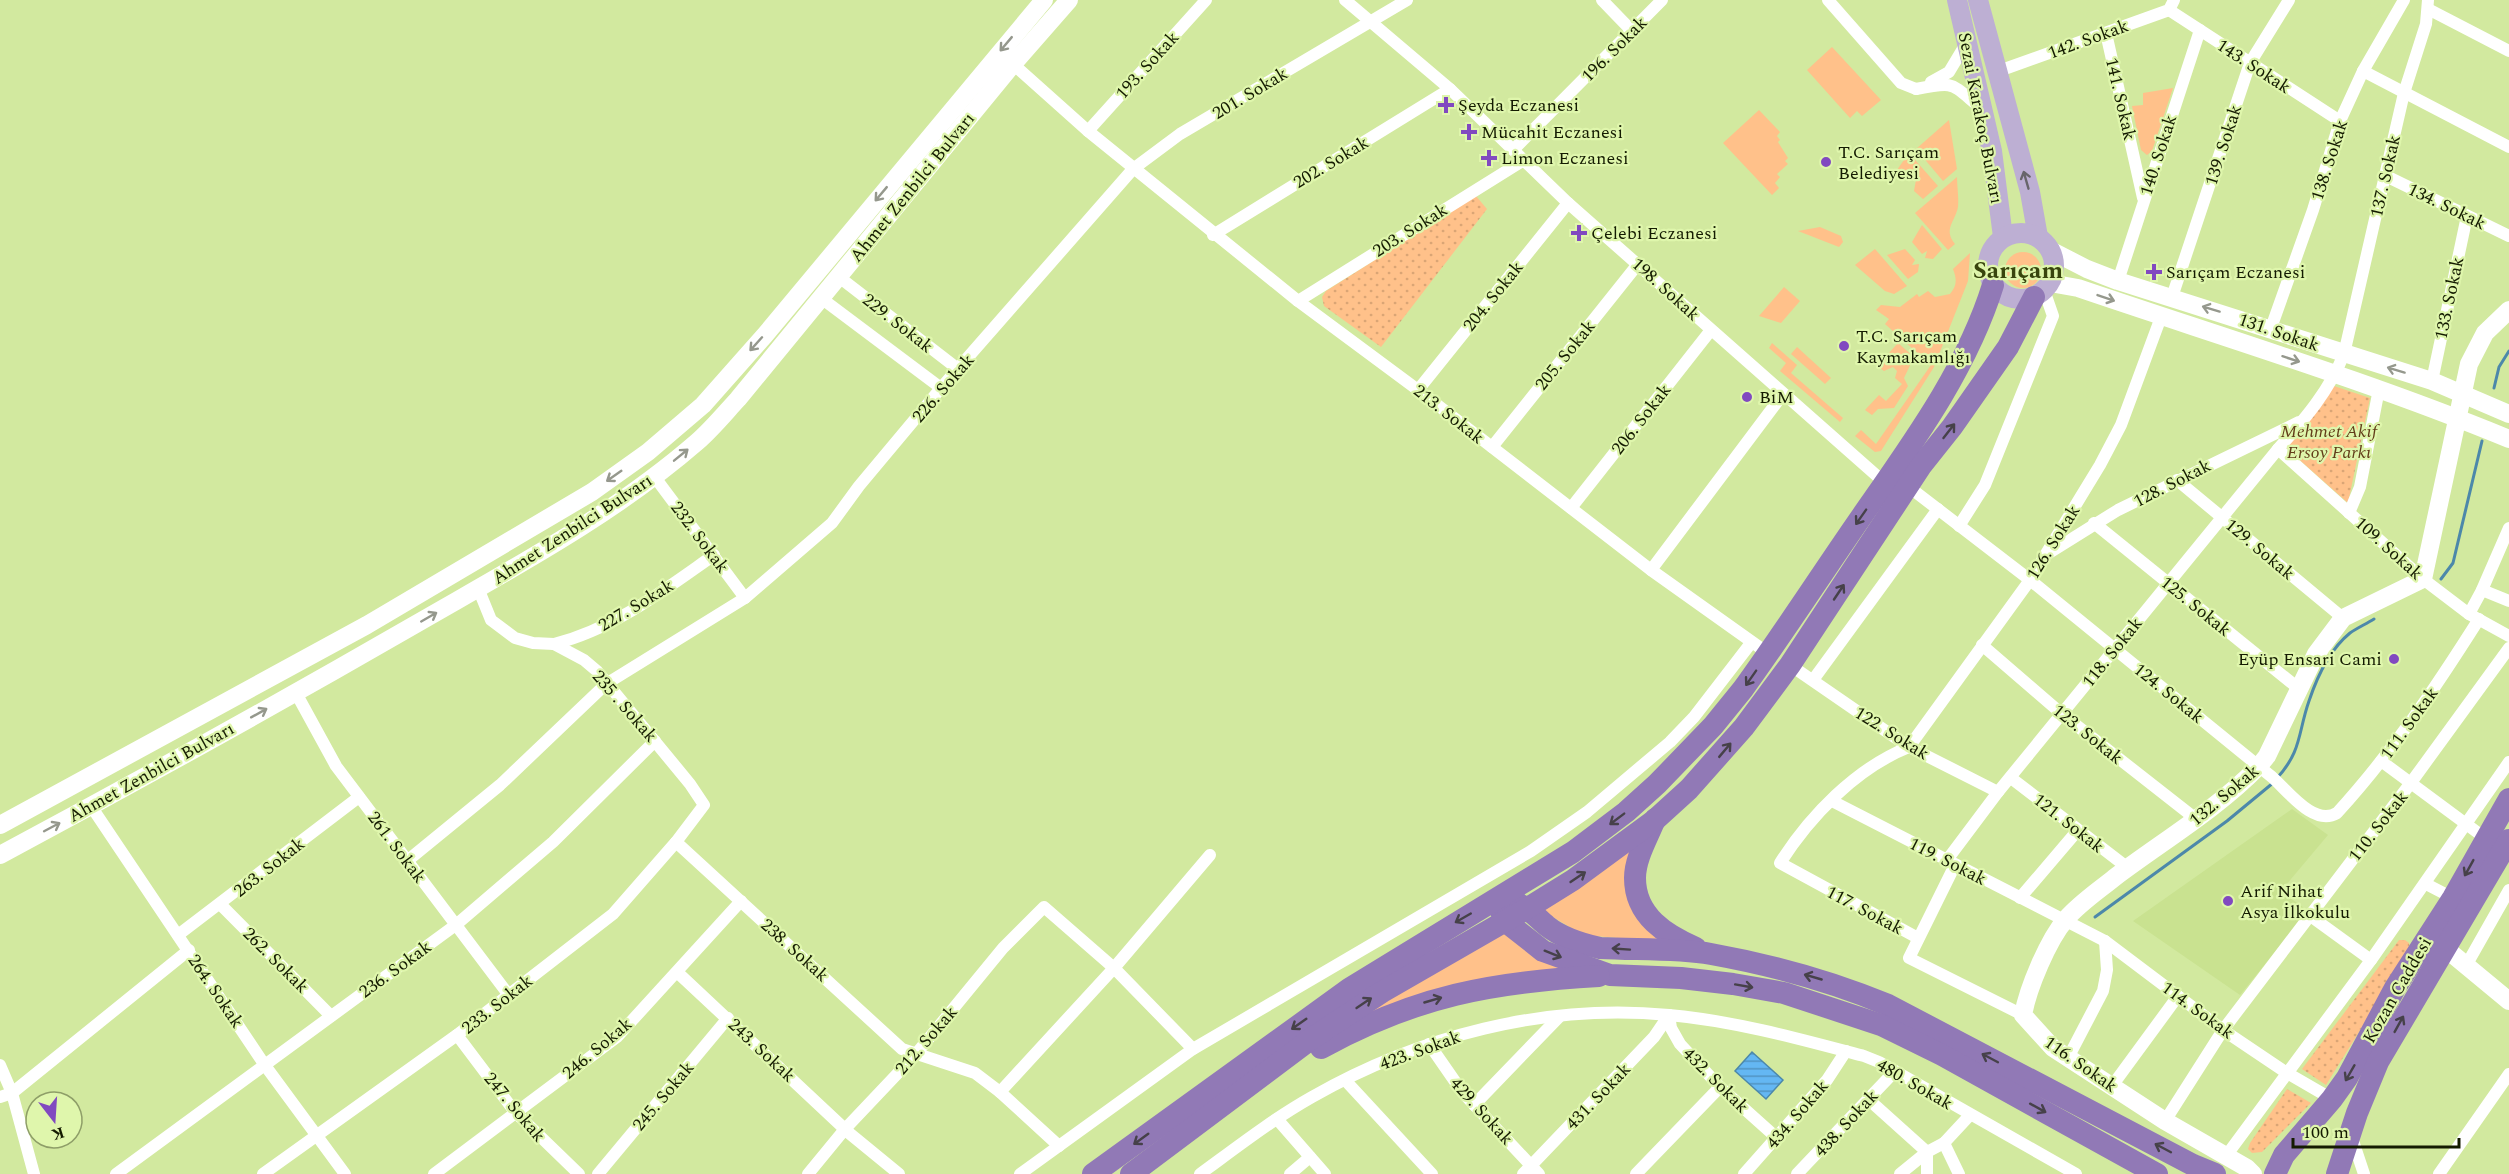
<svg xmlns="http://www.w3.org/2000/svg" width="2509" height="1174" viewBox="0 0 2509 1174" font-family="Spectral,serif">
	<defs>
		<pattern id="park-dots" width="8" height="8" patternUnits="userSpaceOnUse" patternTransform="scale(1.5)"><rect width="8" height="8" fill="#ffc18a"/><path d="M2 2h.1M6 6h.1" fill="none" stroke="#daa575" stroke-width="1.8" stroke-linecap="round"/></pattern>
		<pattern id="water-rules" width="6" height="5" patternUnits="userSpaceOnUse" patternTransform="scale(1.5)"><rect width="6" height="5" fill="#64b7f3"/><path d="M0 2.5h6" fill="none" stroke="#5194c2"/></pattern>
	</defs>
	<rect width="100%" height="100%" fill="#d2e99f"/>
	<path fill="#c9e290" d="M2292 809 2328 835 2281 891 2308 911 2240 995 2133 921Z"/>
	<g fill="#ffc18a">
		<path d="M1832 47 1881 100 1862 116 1857 111 1850 118 1807 70Z"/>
		<path d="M2173 88 2152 151 2147 155 2141 150 2132 106 2143 105V93Z"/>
		<path d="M1759 110 1780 132 1777 136 1780 140 1778 142 1788 158 1785 161 1788 164 1777 174 1780 177 1775 183 1779 188 1772 195 1723 143Z"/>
		<path d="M1949 120 1957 169 1943 181 1916 149Z"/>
		<path d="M1909 153 1938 186 1923 199 1914 191 1916 180 1902 179 1894 174Z"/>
		<path d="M1957 177C1957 186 1959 198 1958 207 1955 222 1943 229 1955 244L1948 250 1915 213Z"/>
		<path d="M1922 225 1942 249 1933 259 1925 258 1927 251 1922 254 1912 242Z"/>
		<path d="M1820 227 1841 236 1843 242 1839 247 1798 231Z"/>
		<path d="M1875 249 1907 286 1894 294 1885 291 1855 265Z"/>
		<path d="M1905 249 1915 260 1912 265 1919 264 1918 272 1908 279 1887 255Z"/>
		<circle cx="2023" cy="270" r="18"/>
		<path d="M1970 253 1968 281 1934 367 1881 451 1875 452 1855 436 1861 430 1876 444 1931 365 1885 324 1889 319 1876 310 1881 305 1900 307 1917 294 1919 297 1928 291 1935 297 1950 294C1957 285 1957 280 1953 269Z"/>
		<path d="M1784 287 1800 301 1781 323 1759 316Z"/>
		<path d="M1772 343 1797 365 1791 373 1843 418 1840 422 1780 371 1786 363 1769 348Z"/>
		<path d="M1898 343 1914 357 1904 378 1908 386 1894 408 1878 409 1872 415 1865 410 1879 395 1886 401 1902 384 1895 378 1897 371 1893 367 1884 371 1877 366Z"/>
		<path d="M1797 347 1831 378 1825 384 1791 354Z"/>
		<path d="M1638 842 1632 857 1664 942 1583 935 1541 910Z"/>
		<path d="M1504 930 1566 969 1353 1022Z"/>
	</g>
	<g fill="url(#park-dots)">
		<path d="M1476 196 1487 209 1381 347 1324 306 1322 297 1326 291Z"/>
		<path d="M2331 385 2370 398 2348 503 2285 447Z"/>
		<path d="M2399 940H2405L2409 943 2410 950 2326 1085 2302 1069Z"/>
		<path d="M2287 1089 2311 1103 2262 1152 2252 1153 2248 1149 2250 1143Z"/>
	</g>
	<path fill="url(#water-rules)" stroke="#4c88aa" stroke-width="1.5" d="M1752 1052 1783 1080 1766 1099 1735 1071Z"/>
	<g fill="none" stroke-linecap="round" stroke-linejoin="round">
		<g stroke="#4c88aa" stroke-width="3">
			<path d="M2494 388 2499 367 2509 351"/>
			<path d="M2441 579 2453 563 2482 441"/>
			<path d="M2277 778C2302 751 2298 732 2309 701 2317 677 2329 650 2350 633 2357 628 2366 624 2374 619"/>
			<path d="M2095 917 2227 821 2273 783"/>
		</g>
		<g stroke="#fff" stroke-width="12">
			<path d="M1345 0 1450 89 1568 203 1885 483"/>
			<path d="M1602 0 1632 31"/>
			<path d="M1828 0 1901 83 1916 89"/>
			<path d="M2428 9 2509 51"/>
			<path d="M2169 10 2340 121"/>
			<path d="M2106 33 2143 198"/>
			<path d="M1013 64 1088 131 1298 301 1418 390 1651 570 1769 654"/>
			<path d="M2363 71 2509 147"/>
			<path d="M1996 72 2169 10 2174 0"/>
			<path d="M1931 82 1949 72 1967 42"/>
			<path d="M1916 89C1956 81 1950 83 1981 108"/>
			<path d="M1088 131 1206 0"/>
			<path d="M1514 149 1662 0"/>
			<path d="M2386 176 2509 236"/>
			<path d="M1213 235 1450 89"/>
			<path d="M839 277 958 369"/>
			<path d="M2118 281 2200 30"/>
			<path d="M2172 297 2250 63 2289 0"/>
			<path d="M821 298 941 388"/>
			<path d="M1298 301 1524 160"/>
			<path d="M2271 328 2313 210 2340 121 2363 71 2404 0"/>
			<path d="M2432 381 2467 216"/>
			<path d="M1418 390 1568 203"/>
			<path d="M1492 447 1638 264"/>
			<path d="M2278 449 2423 579 2469 614 2509 636"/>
			<path d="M654 476 745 598"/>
			<path d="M2177 480 2343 618"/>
			<path d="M1909 487 2030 580 2272 777C2288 791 2314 827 2337 813 2391 754 2436 687 2479 619"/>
			<path d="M1571 508 1711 330"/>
			<path d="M2349 513 2360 487 2379 389"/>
			<path d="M2094 523 2298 688"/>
			<path d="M1959 526 1985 485 2053 316 2044 290"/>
			<path d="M2049 553 2118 510 2299 422"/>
			<path d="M1651 570 1783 394"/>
			<path d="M2482 590 2509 601"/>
			<path d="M2469 614 2482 590 2509 528"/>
			<path d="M554 644C614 629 664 590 714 555"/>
			<path d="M1982 645 2062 714 2196 819"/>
			<path d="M1790 665 1909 747 1998 792"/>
			<path d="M1813 680 1938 509"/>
			<path d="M296 693 336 766 508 994"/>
			<path d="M2381 761 2485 838"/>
			<path d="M2011 778 2128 868"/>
			<path d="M1832 801 2105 941 2223 1030 2287 1073 2332 1099"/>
			<path d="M91 806 264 1064 345 1174"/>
			<path d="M676 842 902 1049 975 1073 1000 1092 1059 1146"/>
			<path d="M407 861 500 785 606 684 745 598 832 523 859 486 941 388 1133 169 1180 134 1407 0"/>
			<path d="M2426 884 2453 898"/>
			<path d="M2020 898 2078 830"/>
			<path d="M220 904 331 1016"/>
			<path d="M2309 915 2371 960"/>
			<path d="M178 935 359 797"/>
			<path d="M1918 938 1780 863C1810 816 1856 768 1909 747L2030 580 2100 465 2121 425 2161 317"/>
			<path d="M2467 964 2509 890"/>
			<path d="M677 972 849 1133 899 1174"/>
			<path d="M1669 1015 1671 1028 1680 1044 1720 1087 1777 1138"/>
			<path d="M2023 1015 1909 958 1955 865 1947 860 1998 792 2278 449C2305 419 2329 391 2344 354L2404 93 2426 24 2428 0"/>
			<path d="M457 1035 515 1112 579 1174"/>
			<path d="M1429 1044 1463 1093 1539 1174"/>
			<path d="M2068 1058 2103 991 2107 970 2105 941"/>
			<path d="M0 1065 12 1093 34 1174"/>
			<path d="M1345 1080 1432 1174"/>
			<path d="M2112 1086 2178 996"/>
			<path d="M1000 1092 1114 968 1210 855"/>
			<path d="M0 1097 12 1093 189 950"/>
			<path d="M1868 1099 1927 1152V1174"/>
			<path d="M1474 1105 1559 1017"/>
			<path d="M1277 1119 1325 1174"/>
			<path d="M2165 1121 2223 1030 2410 784 2509 648"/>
			<path d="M2352 1138 2364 1174"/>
			<path d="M1944 1143 1959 1174"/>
			<path d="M2226 1156 2371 960 2509 762"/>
			<path d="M116 1174 457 924 553 842 655 741"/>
			<path d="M263 1174 457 1035 613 914 676 842 704 805 690 784 597 671 584 660 554 644 533 643 515 638 491 620 478 588"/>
			<path d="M434 1174 617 1037 741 901"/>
			<path d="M598 1174 728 1018"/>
			<path d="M808 1174 845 1129 916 1054 1003 948 1044 907 1114 968 1193 1049"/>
			<path d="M1020 1174 1193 1049 1531 851 1587 812 1670 742 1694 717 1751 643"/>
			<path d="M1200 1174C1237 1147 1273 1119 1312 1097 1419 1036 1545 1003 1669 1015 1735 1021 1800 1039 1864 1056L1879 1062 2076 1174"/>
			<path d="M1290 1174 1310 1157"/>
			<path d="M1523 1174 1654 1037 1669 1015"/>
			<path d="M1636 1174 1720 1087"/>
			<path d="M1744 1174 1827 1080 1846 1051"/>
			<path d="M1797 1174 1895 1071"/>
			<path d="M1900 1174 1927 1152 1944 1143 1970 1115"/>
			<path d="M2439 1174 2509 1074"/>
		</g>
		<g stroke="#fff" stroke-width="18">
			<path d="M2050 250 2087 269 2118 281 2432 381 2509 414"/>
			<path d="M2050 283 2078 288C2222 337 2368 381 2509 439"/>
			<path d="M0 825 367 625 592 492 648 452 703 405 765 335 1044 0"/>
			<path d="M0 855C140 780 279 703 416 624 513 568 613 515 697 442 712 429 725 413 738 399L1013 64 1069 0"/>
			<path d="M2445 948 2509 1001"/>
			<path d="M2253 1174 2247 1168 2165 1121 2053 1048 2023 1015C2028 988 2048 940 2066 919 2080 903 2098 891 2114 878 2163 841 2216 810 2259 766L2267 756 2316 654 2343 618 2423 579 2469 364 2485 333 2509 310"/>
		</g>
		<g stroke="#bdafd3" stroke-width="20">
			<path d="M1957 0 1992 151 2003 237"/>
			<path d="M1978 0 2030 192 2038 237"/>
			<circle cx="2021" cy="266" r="33"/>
		</g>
		<g stroke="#9179b6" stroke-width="22">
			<path d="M1655 819C1648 837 1635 858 1635 878 1635 916 1666 935 1696 948"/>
			<path d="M1517 903C1530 909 1537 918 1547 926 1562 938 1582 944 1600 948 1636 950 1676 948 1711 954 1772 965 1831 981 1888 1005L2193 1165 2215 1174"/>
			<path d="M1500 909 1505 921 1543 951 1610 975 1681 978 1733 984 1784 993 1881 1025 1942 1055 2157 1174"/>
			<path d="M1321 1048C1416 996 1492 982 1599 976"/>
			<path d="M1093 1174 1349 989 1573 852 1626 812 1657 784 1713 726 1743 689C1782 635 1819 578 1857 523 1909 448 1966 372 1993 285"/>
			<path d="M1131 1174 1311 1039 1382 992 1528 908 1573 880 1656 819 1689 789 1744 727 1790 665 1921 466 1952 427 2008 347 2034 297"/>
			<path d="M2275 1174 2284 1155 2332 1099 2347 1078 2395 988 2453 898 2509 799"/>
			<path d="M2337 1174 2357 1113 2378 1062 2509 840"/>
		</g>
	</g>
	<defs><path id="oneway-shaft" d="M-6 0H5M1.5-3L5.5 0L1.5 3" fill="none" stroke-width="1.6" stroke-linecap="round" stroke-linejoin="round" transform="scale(1.5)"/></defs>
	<g stroke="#95988d">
		<use href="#oneway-shaft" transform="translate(1006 44) rotate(130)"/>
		<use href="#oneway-shaft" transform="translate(881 194) rotate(130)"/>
		<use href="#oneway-shaft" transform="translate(2106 298) rotate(19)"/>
		<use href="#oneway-shaft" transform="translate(2211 309) rotate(-163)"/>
		<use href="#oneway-shaft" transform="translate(756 344) rotate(132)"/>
		<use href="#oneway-shaft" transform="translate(2291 359) rotate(18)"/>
		<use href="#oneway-shaft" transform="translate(2396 370) rotate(-163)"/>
		<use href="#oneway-shaft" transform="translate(681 455) rotate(-39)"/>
		<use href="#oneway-shaft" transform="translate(614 476) rotate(145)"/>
		<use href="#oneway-shaft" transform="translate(429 617) rotate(-30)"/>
		<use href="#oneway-shaft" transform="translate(259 713) rotate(-29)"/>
		<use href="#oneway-shaft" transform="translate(52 827) rotate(-28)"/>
	</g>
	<use stroke="#68656a" href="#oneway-shaft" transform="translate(2026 180) rotate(-106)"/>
	<g stroke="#464149">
		<use href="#oneway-shaft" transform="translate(1949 431) rotate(-52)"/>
		<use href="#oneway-shaft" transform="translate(1861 517) rotate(125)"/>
		<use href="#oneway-shaft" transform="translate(1839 592) rotate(-56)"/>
		<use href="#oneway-shaft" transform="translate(1751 678) rotate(125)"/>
		<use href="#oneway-shaft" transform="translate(1725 750) rotate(-50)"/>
		<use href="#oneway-shaft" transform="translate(1617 819) rotate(143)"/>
		<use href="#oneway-shaft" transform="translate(2469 868) rotate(119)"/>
		<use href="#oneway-shaft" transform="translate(1578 877) rotate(-34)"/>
		<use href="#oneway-shaft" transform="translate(1463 918) rotate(150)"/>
		<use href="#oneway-shaft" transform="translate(1621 949) rotate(-176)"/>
		<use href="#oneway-shaft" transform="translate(1553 954) rotate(22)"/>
		<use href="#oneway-shaft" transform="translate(1813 977) rotate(-164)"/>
		<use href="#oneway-shaft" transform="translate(1744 986) rotate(10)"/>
		<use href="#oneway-shaft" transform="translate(1433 1000) rotate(-16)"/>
		<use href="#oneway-shaft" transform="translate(1364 1003) rotate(-34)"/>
		<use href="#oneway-shaft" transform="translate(1299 1024) rotate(145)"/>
		<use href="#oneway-shaft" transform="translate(2399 1024) rotate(-61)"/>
		<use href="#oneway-shaft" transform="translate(1990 1058) rotate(-152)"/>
		<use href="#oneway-shaft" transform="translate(2350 1073) rotate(120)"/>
		<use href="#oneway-shaft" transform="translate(2038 1108) rotate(29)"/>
		<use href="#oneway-shaft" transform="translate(1141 1139) rotate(144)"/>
		<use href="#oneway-shaft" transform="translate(2163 1148) rotate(-152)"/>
	</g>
	<g fill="#8149c0" stroke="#dff6ac" stroke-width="2">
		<path d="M1443 96h6v6h6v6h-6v6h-6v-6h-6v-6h6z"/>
		<path d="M1466 123h6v6h6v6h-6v6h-6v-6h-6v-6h6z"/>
		<path d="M1486 149h6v6h6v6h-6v6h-6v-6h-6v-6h6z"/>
		<circle cx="1826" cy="162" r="6"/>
		<path d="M1576 224h6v6h6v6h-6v6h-6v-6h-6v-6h6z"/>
		<path d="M2151 263h6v6h6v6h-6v6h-6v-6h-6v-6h6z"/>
		<circle cx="1844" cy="346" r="6"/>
		<circle cx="1747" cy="397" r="6"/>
		<circle cx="2394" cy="659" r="6"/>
		<circle cx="2228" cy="901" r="6"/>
	</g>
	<g text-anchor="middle" stroke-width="4.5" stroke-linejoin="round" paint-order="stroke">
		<g font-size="18" fill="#141b01" stroke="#dff6ac">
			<text transform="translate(2088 39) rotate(-20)" y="6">142. Sokak</text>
			<text transform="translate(1614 49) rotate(-45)" y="6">196. Sokak</text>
			<text transform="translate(1147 65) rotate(-48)" y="6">193. Sokak</text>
			<text transform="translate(2254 66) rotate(33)" y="6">143. Sokak</text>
			<text transform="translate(1250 93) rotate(-31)" y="6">201. Sokak</text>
			<text transform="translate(2121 99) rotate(77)" y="6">141. Sokak</text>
			<text transform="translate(1981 118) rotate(79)" y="6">Sezai Karakoç Bulvarı</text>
			<text transform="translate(2223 145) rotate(-72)" y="6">139. Sokak</text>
			<text transform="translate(2158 155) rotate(-72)" y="6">140. Sokak</text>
			<text transform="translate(2329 160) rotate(-72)" y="6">138. Sokak</text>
			<text transform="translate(1331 162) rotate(-31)" y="6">202. Sokak</text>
			<text transform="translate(2385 176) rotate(-77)" y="6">137. Sokak</text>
			<text transform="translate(912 187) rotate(-51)" y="6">Ahmet Zenbilci Bulvarı</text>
			<text transform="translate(2447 206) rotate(26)" y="6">134. Sokak</text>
			<text transform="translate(1410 230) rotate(-32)" y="6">203. Sokak</text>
			<text transform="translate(1666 289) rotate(42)" y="6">198. Sokak</text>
			<text transform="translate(1493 296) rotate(-51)" y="6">204. Sokak</text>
			<text transform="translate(2449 298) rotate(-78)" y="6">133. Sokak</text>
			<text transform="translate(898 323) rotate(38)" y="6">229. Sokak</text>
			<text transform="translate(2279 332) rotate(19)" y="6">131. Sokak</text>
			<text transform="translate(1565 355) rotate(-51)" y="6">205. Sokak</text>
			<text transform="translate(943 388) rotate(-49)" y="6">226. Sokak</text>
			<text transform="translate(1449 414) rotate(38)" y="6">213. Sokak</text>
			<text transform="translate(1641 419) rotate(-52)" y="6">206. Sokak</text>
			<text transform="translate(2172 483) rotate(-27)" y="6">128. Sokak</text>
			<text transform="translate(572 529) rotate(-33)" y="6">Ahmet Zenbilci Bulvarı</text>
			<text transform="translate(700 537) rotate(53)" y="6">232. Sokak</text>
			<text transform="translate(2053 542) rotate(-58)" y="6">126. Sokak</text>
			<text transform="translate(2389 548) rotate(42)" y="6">109. Sokak</text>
			<text transform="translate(2260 549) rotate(40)" y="6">129. Sokak</text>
			<text transform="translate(636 605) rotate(-31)" y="6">227. Sokak</text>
			<text transform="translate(2196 606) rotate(39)" y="6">125. Sokak</text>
			<text transform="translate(2112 652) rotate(-51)" y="6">118. Sokak</text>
			<text transform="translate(2169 693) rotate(39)" y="6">124. Sokak</text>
			<text transform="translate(625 706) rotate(49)" y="6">235 . Sokak</text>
			<text transform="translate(2409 723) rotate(-54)" y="6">111. Sokak</text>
			<text transform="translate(1892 733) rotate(32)" y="6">122. Sokak</text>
			<text transform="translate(2088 734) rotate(39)" y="6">123. Sokak</text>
			<text transform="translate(151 772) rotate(-29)" y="6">Ahmet Zenbilci Bulvarı</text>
			<text transform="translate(2224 795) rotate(-40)" y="6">132. Sokak</text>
			<text transform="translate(2069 823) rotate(38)" y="6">121. Sokak</text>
			<text transform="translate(2378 826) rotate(-52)" y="6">110. Sokak</text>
			<text transform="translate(397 847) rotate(53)" y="6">261. Sokak</text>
			<text transform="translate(1948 861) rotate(27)" y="6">119. Sokak</text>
			<text transform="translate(269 867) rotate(-38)" y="6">263. Sokak</text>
			<text transform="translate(1865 910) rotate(28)" y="6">117. Sokak</text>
			<text transform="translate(795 950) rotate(42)" y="6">238. Sokak</text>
			<text transform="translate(276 960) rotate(45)" y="6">262. Sokak</text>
			<text transform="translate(395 969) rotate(-36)" y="6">236. Sokak</text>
			<text transform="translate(2397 990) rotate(-60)" y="6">Kozan Caddesi</text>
			<text transform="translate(216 991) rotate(56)" y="6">264. Sokak</text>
			<text transform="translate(497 1004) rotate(-38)" y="6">233. Sokak</text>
			<text transform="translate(2198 1010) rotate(36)" y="6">114. Sokak</text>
			<text transform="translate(926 1040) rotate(-49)" y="6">212. Sokak</text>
			<text transform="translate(597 1048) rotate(-40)" y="6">246. Sokak</text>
			<text transform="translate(762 1050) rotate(43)" y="6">243. Sokak</text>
			<text transform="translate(1420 1050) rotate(-20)" y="6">423. Sokak</text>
			<text transform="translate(2081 1064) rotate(35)" y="6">116. Sokak</text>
			<text transform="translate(1716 1080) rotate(45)" y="6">432. Sokak</text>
			<text transform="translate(1915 1084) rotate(30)" y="6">480. Sokak</text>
			<text transform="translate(663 1096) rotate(-50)" y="6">245. Sokak</text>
			<text transform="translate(1598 1096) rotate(-46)" y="6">431. Sokak</text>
			<text transform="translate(515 1107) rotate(50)" y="6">247. Sokak</text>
			<text transform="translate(1482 1111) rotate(48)" y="6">429. Sokak</text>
			<text transform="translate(1797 1114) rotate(-49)" y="6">434. Sokak</text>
			<text transform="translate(1846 1123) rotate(-47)" y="6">438. Sokak</text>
		</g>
		<g font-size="18" fill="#141b01" stroke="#dff6ac" text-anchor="start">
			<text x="1458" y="111">Şeyda Eczanesi</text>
			<text x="1481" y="138">Mücahit Eczanesi</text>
			<text x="1838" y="158">T.C. Sarıçam<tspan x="1838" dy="21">Belediyesi</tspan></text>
			<text x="1501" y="164">Limon Eczanesi</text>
			<text x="1591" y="239">Çelebi Eczanesi</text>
			<text x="2166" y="278">Sarıçam Eczanesi</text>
			<text x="1856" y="342">T.C. Sarıçam<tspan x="1856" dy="21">Kaymakamlığı</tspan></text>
			<text x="1759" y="403">BiM</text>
			<text x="2382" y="665" text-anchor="end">Eyüp Ensari Cami</text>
			<text x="2240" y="897">Arif Nihat<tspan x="2240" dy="21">Asya İlkokulu</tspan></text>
		</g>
		<g font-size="18" font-style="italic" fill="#623d19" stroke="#dff6ac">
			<text x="2329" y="437">Mehmet Akif<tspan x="2329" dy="21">Ersoy Parkı</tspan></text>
		</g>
		<g font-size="24" font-weight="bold" fill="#38450d" stroke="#dff6ac">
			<text x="2018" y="278">Sarıçam</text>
		</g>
	</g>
	<g transform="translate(54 1120) rotate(163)"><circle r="28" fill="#dff6ac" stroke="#8e9e68" stroke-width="1.5"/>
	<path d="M0-4.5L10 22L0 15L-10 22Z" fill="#8149c0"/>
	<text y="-9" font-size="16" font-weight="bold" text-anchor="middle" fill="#141b01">K</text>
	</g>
	<path d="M2293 1138v9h166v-9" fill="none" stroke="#141b01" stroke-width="3"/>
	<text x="2302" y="1138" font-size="18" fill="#141b01" stroke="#dff6ac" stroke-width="4.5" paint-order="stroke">100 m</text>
</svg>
